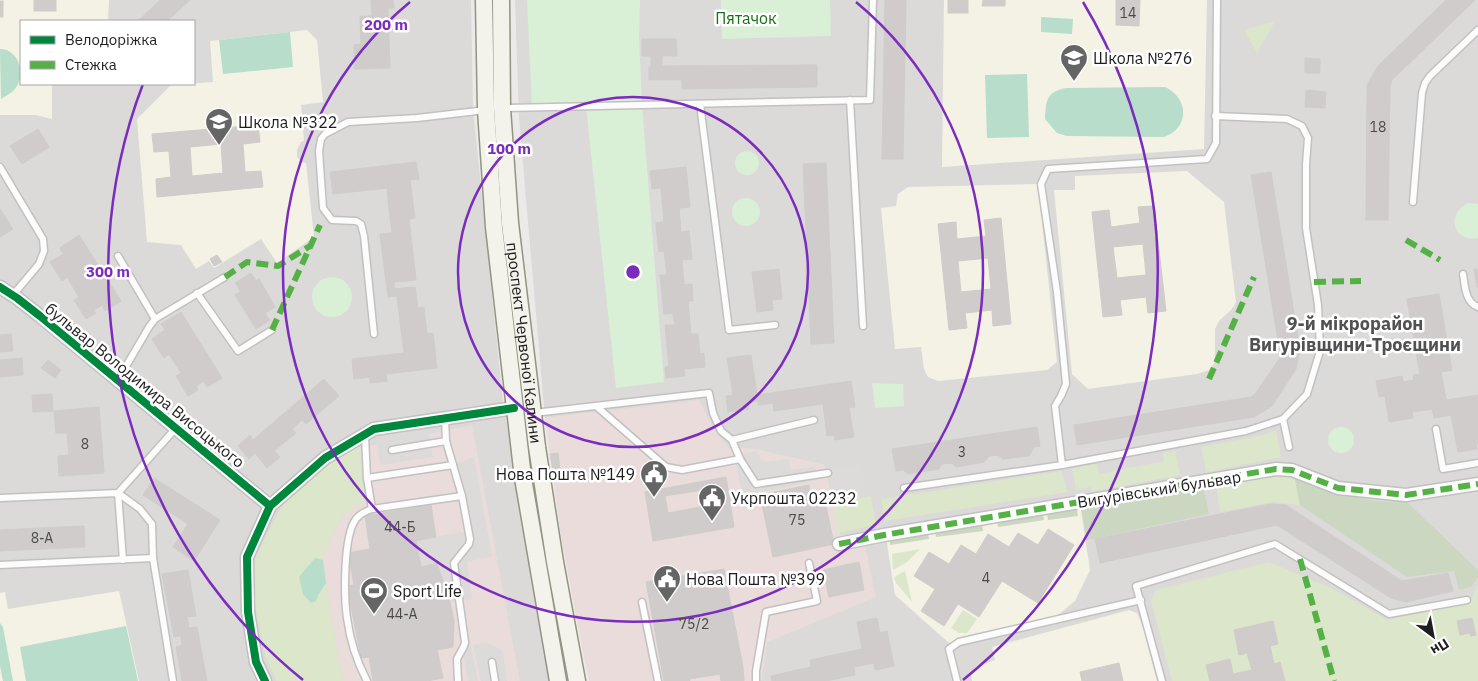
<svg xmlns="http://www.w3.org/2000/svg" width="1478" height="681" viewBox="0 0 1478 681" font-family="'IBM Plex Sans',sans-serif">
	<rect width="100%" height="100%" fill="#eceae8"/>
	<g fill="#dbdad9" fill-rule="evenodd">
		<path d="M0 0H471L473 109 503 402 551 681H0ZM21 21H194V84H21Z"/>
		<path d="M515 0H1478V681H761L767 642 875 597 862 533 840 536 824 465 754 449 728 448 714 430 699 401 545 418 519 118Z"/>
	</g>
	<g fill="#e9dcdb">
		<path d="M699 400 714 430 728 448 754 449 824 465 840 536 862 533 876 597 767 642 761 681H589L584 658 561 536 545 418Z"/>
		<path d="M472 425 520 681H345L341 672 330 611 323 556 333 533 345 513 366 500 359 448Z"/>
	</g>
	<g fill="#f4f2e5">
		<path d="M0 0H109L108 21H21V84H52V119L35 115H0Z"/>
		<path d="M944 0H1207L1204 149 942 167Z"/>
		<path d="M307 30 317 40 323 102 301 105 304 141 301 142 297 150V157L302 162 306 163 314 237 277 263 261 239 214 268 209 261 196 269 181 245 147 242 137 119 171 85 213 82 210 41Z"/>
		<path d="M1187 171 1224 202 1236 302 1231 310 1219 321 1215 329V362L1210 370 1197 374 1088 389 1072 374 1054 190H1075V176Z"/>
		<path d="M1038 184 1057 362 1047 370 938 381 928 377 924 369 921 347 895 349 881 208 896 206 898 194 908 187Z"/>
		<path d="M1080 504 1090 570 1075 601 1053 619 949 643 895 595 886 537Z"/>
		<path d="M119 591 139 681H0V593L5 592 8 609Z"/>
		<path d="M1129 610 1137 613 1143 627 1157 681H972L971 674 976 667 995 660 992 647Z"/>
	</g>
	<g fill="#dce6ca">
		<path d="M1275 21 1257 53 1244 30Z"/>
		<path d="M1276 430 1281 457 1206 472 1201 447 1264 435Z"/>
		<path d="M359 445 362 481 366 500 345 513 333 533 323 557 330 611 341 672 345 681H277L266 658 255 607 254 560 280 510 288 500 327 463Z"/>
		<path d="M1175 451 1180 475 1092 492 1091 487 1076 490 1072 469 1097 464 1099 474 1164 461 1163 453Z"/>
		<path d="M1061 471 1068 492 885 521 881 499Z"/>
		<path d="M1269 475H1281L1295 479 1300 505 1274 502 1220 512 1216 484Z"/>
		<path d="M871 496 876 525 838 533 832 503Z"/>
		<path d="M920 549 907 562 893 570 892 554Z"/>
		<path d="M1269 562 1331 588 1388 620 1470 602 1478 585V681H1172L1151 601 1156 590Z"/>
		<path d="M905 571 912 602 896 583 894 577Z"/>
		<path d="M963 610 977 619 967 633H959L951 628Z"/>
	</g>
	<g fill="#cbd7c0">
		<path d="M1295 479 1342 495 1375 501 1407 502 1478 570V577L1471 587 1459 590 1454 571 1407 577 1300 505Z"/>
		<path d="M1203 486 1209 514 1087 540 1081 507Z"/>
		<path d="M1077 509 1078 516 1048 520 1047 513Z"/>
		<path d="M1043 514 1044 520 998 527 997 521Z"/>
		<path d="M982 524 983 531 936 537 935 531Z"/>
		<path d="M928 533 929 539 890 545V538Z"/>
	</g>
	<g fill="#d9efd6">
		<path d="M527 0H640L639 38 642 104 664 382 616 388 586 107H532Z"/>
		<path d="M721 0H830L831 36 722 39Z"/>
		<circle cx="747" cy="163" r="12"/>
		<circle cx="746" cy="212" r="14"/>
		<path d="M1469 203 1478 204V238C1453 243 1445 212 1469 203Z"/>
		<circle cx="332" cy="297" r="20"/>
		<path d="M872 383 903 384 904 406 875 408Z"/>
		<circle cx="1341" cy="440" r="13"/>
	</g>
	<g fill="#b8ddca">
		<path d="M1041 17 1073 19 1072 34 1041 32Z"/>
		<path d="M290 32 293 67 223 74 219 40Z"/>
		<path d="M0 49C18 49 26 73 17 86 14 92 7 95 1 99Z"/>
		<path d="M1027 74 1029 137 987 138 985 75Z"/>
		<path d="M1165 87C1189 98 1190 128 1164 137L1067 136 1057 133 1045 119C1046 101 1046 92 1066 88Z"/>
		<path d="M315 558 323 560 326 583 318 595 316 601 311 603 303 594 299 577Z"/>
		<path d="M0 623 3 627 13 681H3L0 666Z"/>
		<path d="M126 626 138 681H26L20 647Z"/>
	</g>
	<g fill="#dcdbda">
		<path d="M427 421 433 457 380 465 374 429Z"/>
		<path d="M756 451 761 459 766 462 788 459 791 470 815 467 818 480 743 496 734 457Z"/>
		<path d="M474 457 492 556 467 562 472 599 450 603 437 564 421 567 416 540 469 531 453 465Z"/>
		<path d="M862 465 865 489 832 494 827 470Z"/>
		<path d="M462 604 478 681H468L455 606Z"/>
		<path d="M489 643 503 651 507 681H481L473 645Z"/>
	</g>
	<g fill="#cfcccb" stroke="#cfccc9" fill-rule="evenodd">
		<rect x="34" y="0" width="22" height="11"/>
		<path d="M160 0H190L167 21H138Z"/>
		<path d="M371 0H393L394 8H388L390 68 354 69V45L361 44 360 16H372Z"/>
		<path d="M885 0H906L903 159H882Z"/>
		<rect x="948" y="0" width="20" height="13"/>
		<path d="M983 0H1005V6H982Z"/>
		<path d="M1116 0H1140L1139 26 1116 25Z"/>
		<path d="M1446 0H1475L1392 80 1390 86 1388 220H1366L1367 85 1378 66Z"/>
		<rect x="0" y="1" width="3" height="16"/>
		<path d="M642 39H676L677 56H662V66L817 65V87L682 89V80H649V67H651V56H642Z"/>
		<path d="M1305 58 1320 59V73H1305Z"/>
		<path d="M1306 90 1326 92 1325 108 1305 107Z"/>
		<path d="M258 125 260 142 243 144 245 172 261 171 263 187 157 197 156 179 171 177 169 151 154 152 152 134ZM221 144 223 173 192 176 190 147Z"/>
		<path d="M38 129 49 147 22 164 10 146Z"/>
		<path d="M416 162 419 179 410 180 415 218 409 219 416 280 394 282V289L415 287 418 308 424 307 427 334 433 333 437 368 386 374 387 381 370 383V377L354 379 352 359 404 353 397 296 388 297 380 234 392 233 388 200 387 188 333 194 330 172Z"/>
		<path d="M826 163 834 343 811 344 803 164Z"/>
		<path d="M686 167 690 207 679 208 681 232 689 231 692 259 682 260 684 285 692 284 693 301H688L691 334H698L700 354 704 353 705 367 684 369 685 376 666 378 665 367 669 366 665 325H675L673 313 664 314 660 275H667L664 251 659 252 656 223 664 222 661 188 652 189 650 171Z"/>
		<path d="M1271 172 1300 350 1296 369 1272 406 1254 417 1077 445 1074 425 1251 397 1255 394 1280 358V353L1251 175Z"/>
		<path d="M1154 206 1166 311 1148 313 1146 297 1120 300 1122 315 1103 317 1092 212 1109 210 1111 227 1140 223 1138 207ZM1143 244 1146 275 1117 278 1113 247Z"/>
		<path d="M0 209 13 229 0 237Z"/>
		<path d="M1001 218 1011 324 993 326 992 310 965 313 967 328 949 330 938 224 956 222 957 239 986 236 984 220ZM988 258 991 289 961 292 958 261Z"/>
		<path d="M79 235 121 301 105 311 102 305 94 310 96 313 86 319 74 300 79 297 67 277 62 281 50 262 63 254 60 248Z"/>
		<path d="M217 255 222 262 214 266 210 259Z"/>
		<path d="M779 269 782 299 772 300 773 310 757 312 752 272Z"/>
		<path d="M1474 269H1478V287H1477Z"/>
		<path d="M251 273 256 281 259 279 275 307 265 313 270 320 256 329 235 295 241 292 235 283Z"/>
		<path d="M1439 294 1452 370 1441 372 1446 400 1478 395V444H1476L1477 449 1458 452 1451 415 1434 418 1432 409 1412 412 1413 418 1389 422 1385 396 1379 397 1376 381 1402 376 1403 382 1414 380 1413 375 1420 374 1407 299Z"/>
		<path d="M181 312 222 378 207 387 204 381 196 386 198 390 188 396 176 376 181 373 169 354 164 358 152 339 165 330 161 324Z"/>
		<path d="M11 334 13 351 0 352V335Z"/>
		<path d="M751 355 757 395 851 381 855 407 849 408 854 437 835 440 834 435 827 436 823 404 774 411 773 403 759 405 758 401 748 402 749 409 728 412 726 396 733 395 727 358Z"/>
		<path d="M22 358 23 375 0 377V360Z"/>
		<path d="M48 360 61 370 55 378 41 368Z"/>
		<path d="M324 379 339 396 306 424 302 420 292 429 296 433 274 451 280 457 267 468 255 453 249 459 238 446 250 435 253 440Z"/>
		<path d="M52 394 53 411 33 412 32 395Z"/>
		<path d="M99 407 104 473 59 476 58 456 69 455 67 433H56L54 411Z"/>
		<path d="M1037 427 1040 446 1034 447 1029 456 1003 459 998 455 989 456 984 462 956 467 952 463 942 464 939 469 908 474 903 470 896 471 892 449Z"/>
		<path d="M558 453 560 470 553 471 550 454Z"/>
		<path d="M726 477 734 527 653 541 645 492ZM702 490 705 506 668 513 665 496Z"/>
		<path d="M154 478 220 520 194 561 173 547 188 524 143 495Z"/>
		<path d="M809 485 810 494 823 492 834 544 773 557 760 495Z"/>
		<path d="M1270 504 1286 505 1402 581 1448 573 1453 591 1406 602 1391 598 1277 525 1100 563 1095 539Z"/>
		<path d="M431 505 436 537 370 549 365 516Z"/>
		<path d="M84 526 85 547 0 551V530Z"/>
		<path d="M1048 529 1074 545 1038 603 1002 581 979 617 958 604 944 626 921 611 935 589 914 576 929 552 949 564 961 545 976 554 988 534 1009 547 1018 533 1038 545Z"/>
		<path d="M416 540 421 567 437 563 451 606 454 621 453 647 437 650 443 678 427 681H373L369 657 361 658 347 586 354 585 348 553Z"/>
		<path d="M859 562 864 590 829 597 823 570Z"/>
		<path d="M724 569 743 667 744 681H721L720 674 689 679 690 681H664L646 582Z"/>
		<path d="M188 570 196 616 187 617 189 628 197 627 207 681H182L176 647 182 645 181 636 174 637 162 574Z"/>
		<path d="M877 618 880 633 887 631 894 666 875 670 874 663 854 667 855 675 826 681H772L771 676 811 667 810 660 862 649 857 622Z"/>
		<path d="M1472 618 1476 635 1471 636 1470 633 1460 635 1457 621Z"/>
		<path d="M1273 621 1278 644 1270 646 1274 664 1280 662 1285 681H1210L1206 665 1230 659 1233 674 1252 670 1247 653 1239 655 1234 630Z"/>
		<path d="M1119 663 1123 681H1082L1080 672Z"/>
	</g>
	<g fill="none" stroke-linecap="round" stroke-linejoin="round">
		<defs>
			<g id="lane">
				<path d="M850 100 863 326"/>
				<path d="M700 104 729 330 775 325"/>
				<path d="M503 108 870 100 873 0"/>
				<path d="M0 167 43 239 44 251 39 264 13 295"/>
				<path d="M1413 202 1422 93 1425 83 1430 76 1478 30"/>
				<path d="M118 256 155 319"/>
				<path d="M1463 274C1465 286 1465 302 1478 307"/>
				<path d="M197 293 238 351 272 330"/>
				<path d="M374 334 364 236 361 224 356 221 332 220 323 208 319 151 321 139 325 134 348 122 417 118 486 110"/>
				<path d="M118 380 149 327 155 319 225 277"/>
				<path d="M596 406 666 467 682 470 740 459"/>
				<path d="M534 413 709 393 713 413 721 431 732 440 740 459 756 484 828 473"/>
				<path d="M445 418 446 441 462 496 470 539 469 544 454 563 465 642 464 646 457 659 458 681"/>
				<path d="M1283 419 1289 447"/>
				<path d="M1436 429 1443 469 1478 463"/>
				<path d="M365 436 367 478 372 509"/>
				<path d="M732 440 814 420"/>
				<path d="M392 450 446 441"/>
				<path d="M1062 465 1055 406 1061 396 1066 384 1057 292 1041 184 1048 169 1207 159 1216 143 1217 0"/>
				<path d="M367 478 453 465"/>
				<path d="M904 488 1062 465 1246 431 1283 419 1307 394 1320 351 1318 305 1306 228V164L1308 138 1302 126 1287 119 1215 116"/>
				<path d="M0 498 118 493 140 509 152 524 153 558 173 681"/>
				<path d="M123 560 118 493 176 428"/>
				<path d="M0 565 153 558"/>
				<path d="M642 602 658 681"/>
				<path d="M492 662 495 681"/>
				<path d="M367 681C357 662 350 640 347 618 344 597 343 536 356 519 360 514 366 511 372 509L462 496"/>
				<path d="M756 681V671L766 612 817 601 809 563"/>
				<path d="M957 681 949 649 959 642 1141 600"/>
				<path d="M1162 681 1136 586 1275 544 1389 614 1467 600"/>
			</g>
			<g id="street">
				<path d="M0 287 17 298 40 316 270 506"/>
				<path d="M839 544 884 535 1276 469 1292 470 1338 488 1406 495 1478 484"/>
				<path d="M265 681 256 662 248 612 247 557 270 506 325 458 374 429 514 408"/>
			</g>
			<g id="secondary">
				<path d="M484 0 486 110 494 227 523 478 558 681"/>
				<path id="s1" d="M501 0 502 108 510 223 537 447 555 562 577 681"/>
			</g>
		</defs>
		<use href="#lane" stroke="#c2c1c0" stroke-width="9"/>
		<use href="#street" stroke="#c2c1c0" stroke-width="15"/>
		<use href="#secondary" stroke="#949482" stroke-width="19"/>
		<use href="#lane" stroke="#fcfcfc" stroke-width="6"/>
		<use href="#street" stroke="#fcfcfc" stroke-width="12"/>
		<use href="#secondary" stroke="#f3f2eb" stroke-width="16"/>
		<g stroke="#55b145" stroke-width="6" stroke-dasharray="12 6" stroke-linecap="butt">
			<path d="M1406 240 1440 260"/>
			<path d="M225 277 247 262 278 266 310 246"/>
			<path d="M1314 282 1361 281"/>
			<path d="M272 330 320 225"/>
			<path d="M1209 379 1254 277"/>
			<path d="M839 544 884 535 1276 469 1292 470 1338 488 1406 495 1478 484"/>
			<path d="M1300 559 1334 681"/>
		</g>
		<defs>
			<g id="cycleway">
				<path d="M0 287 17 298 40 316 270 506"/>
				<path d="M265 681 256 662 248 612 247 557 270 506 325 458 374 429 514 408"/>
			</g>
		</defs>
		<use href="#cycleway" stroke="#fff" stroke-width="11"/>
		<use href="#cycleway" stroke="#00873e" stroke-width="8"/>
	</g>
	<g fill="none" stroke="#7b2cbf" stroke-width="2.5">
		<circle cx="633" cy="272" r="175"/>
		<path d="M856 2A350 350 0 1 1 410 2"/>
		<path d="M303 680A525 525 0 0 1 143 84M1083 2A525 525 0 0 1 963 680"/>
	</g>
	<defs>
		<symbol id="school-pin" viewBox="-11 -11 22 30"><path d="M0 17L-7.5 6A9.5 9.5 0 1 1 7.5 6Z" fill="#666565" stroke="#fff"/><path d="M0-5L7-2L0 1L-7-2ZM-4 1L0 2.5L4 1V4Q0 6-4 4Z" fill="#fff"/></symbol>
		<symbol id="civic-pin" viewBox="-11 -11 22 30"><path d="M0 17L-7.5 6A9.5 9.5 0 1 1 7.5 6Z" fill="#666565" stroke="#fff"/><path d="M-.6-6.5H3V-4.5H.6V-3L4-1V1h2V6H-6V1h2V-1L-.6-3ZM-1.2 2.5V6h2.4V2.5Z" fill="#fff"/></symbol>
		<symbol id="stadium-pin" viewBox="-11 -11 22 30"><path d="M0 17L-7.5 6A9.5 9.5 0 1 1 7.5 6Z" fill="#666565" stroke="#fff"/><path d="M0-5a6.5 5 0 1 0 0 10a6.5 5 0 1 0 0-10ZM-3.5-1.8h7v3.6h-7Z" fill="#fff"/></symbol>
	</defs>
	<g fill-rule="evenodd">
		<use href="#school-pin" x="1058" y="42" width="32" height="43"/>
		<use href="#school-pin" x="203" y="106" width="32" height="43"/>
		<use href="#civic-pin" x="638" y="458" width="32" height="43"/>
		<use href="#civic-pin" x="696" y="482" width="32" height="43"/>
		<use href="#civic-pin" x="651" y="563" width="32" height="43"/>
		<use href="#stadium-pin" x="358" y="575" width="32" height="43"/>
	</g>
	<g text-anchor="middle" stroke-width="5" stroke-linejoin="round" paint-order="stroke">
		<g font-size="14" fill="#4a4a49">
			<text x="1128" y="18">14</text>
			<text x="1378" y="132">18</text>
			<text x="85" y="449">8</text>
			<text x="962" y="457">3</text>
			<text x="797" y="525">75</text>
			<text x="400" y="532">44-Б</text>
			<text x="42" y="543">8-А</text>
			<text x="986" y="583">4</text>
			<text x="402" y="619">44-А</text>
			<text x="694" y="629">75/2</text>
		</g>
		<g font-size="16" fill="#1a7019" stroke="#fff">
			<text x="746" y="24">Пятачок</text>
		</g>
		<g font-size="16" fill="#1e1e1e" stroke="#fff" text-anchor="start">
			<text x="1093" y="64">Школа №276</text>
			<text x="238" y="128">Школа №322</text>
			<text x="635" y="480" text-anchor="end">Нова Пошта №149</text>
			<text x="731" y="504">Укрпошта 02232</text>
			<text x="686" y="585">Нова Пошта №399</text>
			<text x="393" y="597">Sport Life</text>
		</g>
		<g font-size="16" fill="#1e1e1e" stroke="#fff">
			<text dy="6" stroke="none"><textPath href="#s1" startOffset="344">проспект Червоної Калини</textPath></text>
			<text transform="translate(145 385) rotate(39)" y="6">бульвар Володимира Висоцького</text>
			<text transform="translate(1159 489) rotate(-9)" y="6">Вигурівський бульвар</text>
		</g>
		<g font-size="18" font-weight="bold" fill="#515151" stroke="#fff">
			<text x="1355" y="330">9-й мікрорайон<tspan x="1355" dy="21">Вигурівщини-Троєщини</tspan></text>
		</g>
	</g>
	<circle cx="633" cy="272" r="8" fill="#7b2cbf" stroke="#fff" stroke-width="2.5"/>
	<g font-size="15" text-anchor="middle" font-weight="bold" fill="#7b2cbf" stroke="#fff" stroke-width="5" stroke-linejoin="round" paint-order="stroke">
		<text x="386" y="30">200 m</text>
		<text x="509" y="154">100 m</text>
		<text x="108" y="277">300 m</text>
	</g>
	<rect x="20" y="20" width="175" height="65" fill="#ffffff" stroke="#a5a5a5"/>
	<rect x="30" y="36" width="25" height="8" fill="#00873e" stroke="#a5a5a5"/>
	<text x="65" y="45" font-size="15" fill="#1e1e1e">Велодоріжка</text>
	<rect x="30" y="61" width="25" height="8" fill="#55b145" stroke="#a5a5a5"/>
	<text x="65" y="70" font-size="15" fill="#1e1e1e">Стежка</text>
	<g transform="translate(1433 636) rotate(148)" stroke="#ffffff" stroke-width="4" paint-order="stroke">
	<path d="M0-4L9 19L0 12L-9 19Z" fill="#1e1e1e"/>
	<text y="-8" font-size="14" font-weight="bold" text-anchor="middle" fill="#1e1e1e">Пн</text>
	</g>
</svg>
